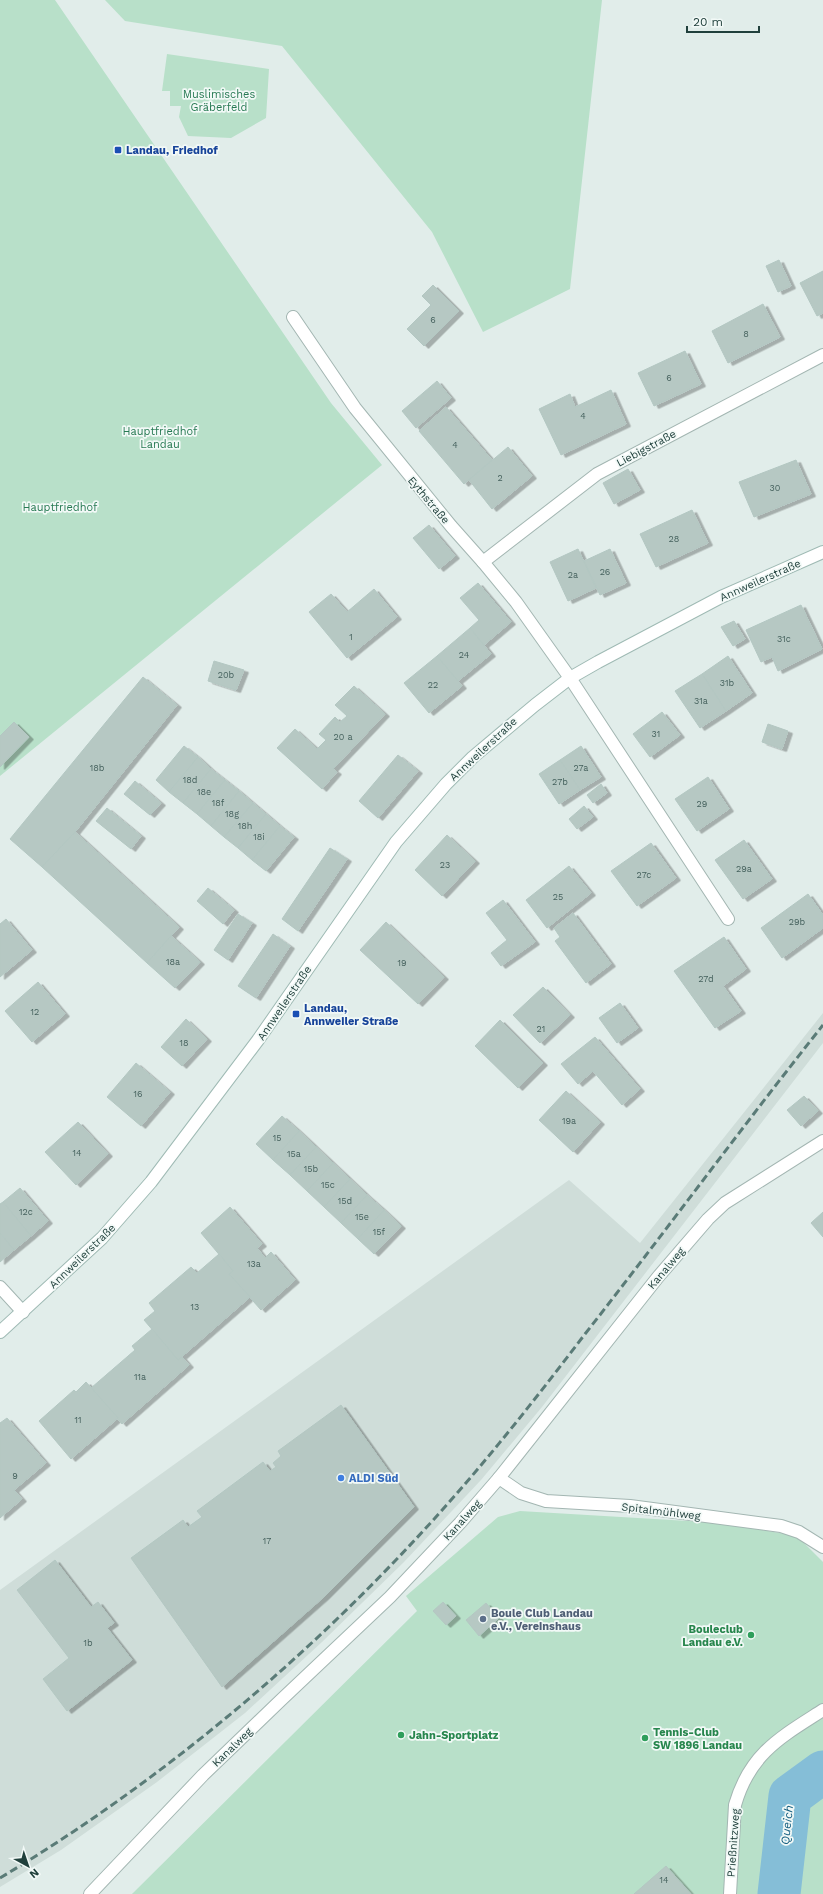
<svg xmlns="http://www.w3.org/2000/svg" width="823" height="1894" viewBox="0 0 823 1894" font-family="'Work Sans',sans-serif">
	<defs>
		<filter id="shadow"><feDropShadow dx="4.5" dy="2.5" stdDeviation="0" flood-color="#0004"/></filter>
	</defs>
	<rect width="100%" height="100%" fill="#e1edea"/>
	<path fill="#cfddd9" d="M823 1013V1043L542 1407 481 1480 404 1562 322 1642 245 1713 157 1782 61 1850 0 1887V1590L569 1180 640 1243Z"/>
	<g fill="#b8e0c9">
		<path d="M0 0H55L331 403 382 465 0 776Z"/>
		<path d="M105 0H602L570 289 483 332 432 232 282 46 125 21Z"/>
		<path d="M167 54 269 69 266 118 231 138 188 136 179 117 181 106H170V91H162Z"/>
		<path d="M520 1511 722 1523 797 1536 823 1562V1894H132L417 1611 406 1596 498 1517Z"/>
	</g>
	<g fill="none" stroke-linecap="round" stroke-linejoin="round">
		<path stroke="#85bed7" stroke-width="43" d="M779 1894 790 1796 823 1772"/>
	</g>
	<g fill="#b6c8c3" stroke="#b3c7c2" filter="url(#shadow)">
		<path d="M779 260 791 286 778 292 766 266Z"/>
		<path d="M823 271V313L817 316 800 283Z"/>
		<path d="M433 285 459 311 424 346 407 329 431 305 422 296Z"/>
		<path d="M763 304 780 337 728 363 712 331Z"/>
		<path d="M685 351 701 384 654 406 638 373Z"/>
		<path d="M437 381 451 398 416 428 402 411Z"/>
		<path d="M611 390 626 424 561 455 539 409 570 394 575 407Z"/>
		<path d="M446 407 492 460 464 484 419 431Z"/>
		<path d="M508 447 532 476 492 509 469 480Z"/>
		<path d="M796 460 811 494 754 517 739 482Z"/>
		<path d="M628 469 640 490 614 504 603 483Z"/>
		<path d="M692 510 708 543 656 567 640 534Z"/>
		<path d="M429 525 455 556 439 569 413 538Z"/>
		<path d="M578 549 596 588 568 601 550 562Z"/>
		<path d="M610 549 626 583 600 595 584 561Z"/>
		<path d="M478 583 511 622 484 645 470 628 479 620 460 598Z"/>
		<path d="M374 589 397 617 347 658 309 612 331 594 347 612Z"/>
		<path d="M801 605 822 649 778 671 772 657 761 662 746 630Z"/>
		<path d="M734 621 745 639 733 646 721 627Z"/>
		<path d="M470 628 491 654 458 681 437 656Z"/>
		<path d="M437 656 462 686 429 713 404 683Z"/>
		<path d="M728 656 752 693 726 711 702 674Z"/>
		<path d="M214 661 244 670 236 690 208 681Z"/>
		<path d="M702 674 726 711 700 728 675 691Z"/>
		<path d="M143 677 177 705 75 832 42 867 10 839Z"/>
		<path d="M354 686 385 714 333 769 337 772 322 789 277 748 295 729 317 749 326 740 319 734 335 717 340 722 347 716 335 705Z"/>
		<path d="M662 712 680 735 650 757 633 734Z"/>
		<path d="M14 722 29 737 0 767V736Z"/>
		<path d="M768 724 788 731 782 749 762 742Z"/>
		<path d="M184 746 198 757 169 792 156 780Z"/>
		<path d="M581 746 601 777 580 790 560 760Z"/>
		<path d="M398 755 418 771 378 818 359 801Z"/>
		<path d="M198 757 211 769 183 803 169 792Z"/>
		<path d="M560 760 580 790 559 804 539 774Z"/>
		<path d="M211 769 225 780 197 814 183 803Z"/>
		<path d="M708 777 729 809 697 831 675 799Z"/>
		<path d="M225 780 239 791 211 826 197 814Z"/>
		<path d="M135 781 161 803 150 815 124 794Z"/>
		<path d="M601 784 607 793 593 803 587 795Z"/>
		<path d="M239 791 253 803 224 837 211 826Z"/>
		<path d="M253 803 266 814 238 848 224 837Z"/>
		<path d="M584 806 593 817 577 829 569 819Z"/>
		<path d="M107 808 141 836 131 849 96 821Z"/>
		<path d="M266 814 280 826 252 860 238 848Z"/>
		<path d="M280 826 294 837 266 871 252 860Z"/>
		<path d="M75 832 179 927 147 963 42 867Z"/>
		<path d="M447 835 475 861 442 896 415 870Z"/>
		<path d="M744 840 772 879 743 899 715 860Z"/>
		<path d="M651 843 676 878 637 906 611 871Z"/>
		<path d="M330 848 347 859 298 931 282 919Z"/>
		<path d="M569 866 591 893 547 928 526 900Z"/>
		<path d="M208 888 234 910 223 924 197 901Z"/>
		<path d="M808 894 823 915V928L782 958 761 928Z"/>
		<path d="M503 900 535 942 501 966 491 953 507 940 486 913Z"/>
		<path d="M573 913 611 964 586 983 555 941 560 937 554 928Z"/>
		<path d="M238 914 252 923 228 960 214 950Z"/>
		<path d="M6 919 32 950 0 977V924Z"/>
		<path d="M386 922 444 977 418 1004 360 950Z"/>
		<path d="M273 934 290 946 256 998 238 986Z"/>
		<path d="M171 936 200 962 175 988 147 963Z"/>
		<path d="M724 937 746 969 723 986 741 1011 715 1028 674 971Z"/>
		<path d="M38 982 65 1014 32 1042 5 1011Z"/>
		<path d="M543 987 570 1015 540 1043 513 1015Z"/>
		<path d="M620 1003 638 1028 617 1043 599 1018Z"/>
		<path d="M186 1019 207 1039 182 1066 161 1047Z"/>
		<path d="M500 1020 543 1063 518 1088 475 1046Z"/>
		<path d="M595 1037 640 1089 622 1105 593 1071 578 1084 561 1064Z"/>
		<path d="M136 1063 170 1092 141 1126 107 1097Z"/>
		<path d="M566 1091 600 1122 573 1152 539 1120Z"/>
		<path d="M804 1096 818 1111 801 1126 787 1110Z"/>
		<path d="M282 1116 299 1131 273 1160 256 1144Z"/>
		<path d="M78 1122 108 1154 76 1185 45 1152Z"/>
		<path d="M299 1131 316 1147 290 1175 273 1160Z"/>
		<path d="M316 1147 333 1163 307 1191 290 1175Z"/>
		<path d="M333 1163 350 1179 324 1207 307 1191Z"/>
		<path d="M350 1179 367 1195 341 1223 324 1207Z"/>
		<path d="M20 1188 48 1221 31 1236 3 1202Z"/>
		<path d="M367 1195 384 1210 358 1239 341 1223Z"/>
		<path d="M3 1202 31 1236 14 1250 0 1233V1204Z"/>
		<path d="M230 1207 262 1244 257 1248 265 1258 271 1252 295 1280 261 1310 229 1274 233 1271 201 1233Z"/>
		<path d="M384 1210 401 1226 374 1254 358 1239Z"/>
		<path d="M823 1212V1237L811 1223Z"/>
		<path d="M0 1233 14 1250 0 1262Z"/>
		<path d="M219 1254 233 1271 229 1274 250 1297 178 1360 144 1320 155 1311 149 1303 191 1267 197 1273Z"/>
		<path d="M152 1329 178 1360 182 1357 189 1365 122 1424 91 1388 135 1350 132 1346Z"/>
		<path d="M86 1382 118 1418 71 1459 39 1421 74 1390 76 1392Z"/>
		<path d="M341 1405 414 1507 325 1596 222 1687 131 1558 183 1520 188 1527 202 1517 197 1511 263 1462 270 1471 276 1467 273 1463 281 1456 278 1451Z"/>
		<path d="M7 1418 46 1463 14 1490 22 1499 0 1518V1423Z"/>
		<path d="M55 1560 91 1607 98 1602 114 1623 107 1628 132 1660 67 1711 43 1679 69 1658 17 1590Z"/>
		<path d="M443 1602 456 1616 446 1625 433 1611Z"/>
		<path d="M486 1603 499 1618 479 1636 466 1620Z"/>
		<path d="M666 1866 691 1894H634Z"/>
	</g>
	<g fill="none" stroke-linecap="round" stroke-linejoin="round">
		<defs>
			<g id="street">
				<path d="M293 317 355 408 451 526 483 562 516 602 570 678 728 919"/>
				<path d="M483 562 597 474 823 355"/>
				<path d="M0 1287 23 1312"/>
				<path d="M499 1478 521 1493 546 1501 630 1506 781 1526 799 1532 823 1547"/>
				<path d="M90 1894 203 1775 281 1700 390 1597 460 1523 499 1478 658 1277 708 1219 725 1203 823 1141"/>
				<path d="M730 1894 735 1805C750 1753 781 1737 823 1710"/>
			</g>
			<path id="secondary" d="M0 1332 102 1238 151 1182 258 1040 396 842 446 784 473 757 535 705 570 678 598 662 721 597 823 552"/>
		</defs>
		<use href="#street" stroke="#a3b6b2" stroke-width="14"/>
		<use href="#secondary" stroke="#9fbab4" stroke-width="14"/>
		<use href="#street" stroke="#fff" stroke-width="12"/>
		<use href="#secondary" stroke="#fff" stroke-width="12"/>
		<path stroke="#5a7b77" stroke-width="3" stroke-dasharray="8 4" stroke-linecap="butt" d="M0 1878C157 1784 302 1663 425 1529 482 1467 534 1401 585 1334 665 1232 742 1127 823 1025"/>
	</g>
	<g fill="#1a4fb4" stroke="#f2f9f7" stroke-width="1.5">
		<rect x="114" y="146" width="8" height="8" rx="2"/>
		<rect x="292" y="1010" width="8" height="8" rx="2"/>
	</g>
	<circle fill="#3f7fe0" stroke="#f2f9f7" stroke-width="1.5" cx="341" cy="1478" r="4"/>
	<circle fill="#5c6f8a" stroke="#f2f9f7" stroke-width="1.5" cx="483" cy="1619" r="4"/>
	<g fill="#2e9e5b" stroke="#f2f9f7" stroke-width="1.5">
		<circle cx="751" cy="1635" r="4"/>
		<circle cx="401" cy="1735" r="4"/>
		<circle cx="645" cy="1738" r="4"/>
	</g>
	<g text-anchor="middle" stroke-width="3.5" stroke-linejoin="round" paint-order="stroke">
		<g font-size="9" fill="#46625e">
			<text x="433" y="323">6</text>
			<text x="746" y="337">8</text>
			<text x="669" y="381">6</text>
			<text x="583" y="419">4</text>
			<text x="455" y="448">4</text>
			<text x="500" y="481">2</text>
			<text x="775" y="491">30</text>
			<text x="674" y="542">28</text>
			<text x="605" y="575">26</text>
			<text x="573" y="578">2a</text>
			<text x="351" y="640">1</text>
			<text x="784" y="642">31c</text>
			<text x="464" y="658">24</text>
			<text x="226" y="678">20b</text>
			<text x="727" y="686">31b</text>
			<text x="433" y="688">22</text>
			<text x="701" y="704">31a</text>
			<text x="656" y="737">31</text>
			<text x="343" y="740">20 a</text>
			<text x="97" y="771">18b</text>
			<text x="581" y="771">27a</text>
			<text x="190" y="783">18d</text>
			<text x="560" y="785">27b</text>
			<text x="204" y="795">18e</text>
			<text x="218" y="806">18f</text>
			<text x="702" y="807">29</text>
			<text x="232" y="817">18g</text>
			<text x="245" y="829">18h</text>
			<text x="259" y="840">18i</text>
			<text x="445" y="868">23</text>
			<text x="744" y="872">29a</text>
			<text x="644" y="878">27c</text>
			<text x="558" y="900">25</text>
			<text x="797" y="925">29b</text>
			<text x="173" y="965">18a</text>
			<text x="402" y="966">19</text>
			<text x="706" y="982">27d</text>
			<text x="35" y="1015">12</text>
			<text x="541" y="1032">21</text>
			<text x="184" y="1046">18</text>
			<text x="138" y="1097">16</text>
			<text x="569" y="1124">19a</text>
			<text x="277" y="1141">15</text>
			<text x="77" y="1156">14</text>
			<text x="294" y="1157">15a</text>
			<text x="311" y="1172">15b</text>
			<text x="328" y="1188">15c</text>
			<text x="345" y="1204">15d</text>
			<text x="26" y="1215">12c</text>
			<text x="362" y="1220">15e</text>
			<text x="379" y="1235">15f</text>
			<text x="254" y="1267">13a</text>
			<text x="195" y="1310">13</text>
			<text x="140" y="1380">11a</text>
			<text x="78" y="1423">11</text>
			<text x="15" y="1479">9</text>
			<text x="267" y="1544">17</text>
			<text x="88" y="1646">1b</text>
			<text x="664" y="1883">14</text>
		</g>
		<g font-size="11" fill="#277a53" stroke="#f2f9f7">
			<text x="219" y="98">Muslimisches<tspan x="219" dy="13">Gräberfeld</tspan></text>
			<text x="160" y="435">Hauptfriedhof<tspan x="160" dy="13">Landau</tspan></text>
			<text x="60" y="511">Hauptfriedhof</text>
		</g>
		<g font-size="11" font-weight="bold" fill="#164399" stroke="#f2f9f7" text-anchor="start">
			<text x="126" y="154">Landau, Friedhof</text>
			<text x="304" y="1012">Landau,<tspan x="304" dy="13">Annweiler Straße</tspan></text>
		</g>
		<g font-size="11" fill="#20403c" stroke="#f2f9f7">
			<text transform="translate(646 448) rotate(-28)" y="4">Liebigstraße</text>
			<text transform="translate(429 500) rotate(50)" y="4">Eythstraße</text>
			<text transform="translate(760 580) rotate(-24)" y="4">Annweilerstraße</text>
			<text transform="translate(483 749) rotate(-43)" y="4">Annweilerstraße</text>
			<text transform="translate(284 1003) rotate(-56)" y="4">Annweilerstraße</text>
			<text transform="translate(82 1256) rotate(-44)" y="4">Annweilerstraße</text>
			<text transform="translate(666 1268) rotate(-50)" y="4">Kanalweg</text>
			<text transform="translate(661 1511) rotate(7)" y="4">Spitalmühlweg</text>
			<text transform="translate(462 1520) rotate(-48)" y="4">Kanalweg</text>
			<text transform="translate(232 1747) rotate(-44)" y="4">Kanalweg</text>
			<text transform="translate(733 1843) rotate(-86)" y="4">Prießnitzweg</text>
		</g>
		<g font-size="11" font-weight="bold" fill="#366cbe" stroke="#f2f9f7" text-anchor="start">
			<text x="349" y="1482">ALDI Süd</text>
		</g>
		<g font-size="11" font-weight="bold" fill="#4e5e75" stroke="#f2f9f7" text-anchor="start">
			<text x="491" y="1617">Boule Club Landau<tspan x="491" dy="13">e.V., Vereinshaus</tspan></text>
		</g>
		<g font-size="11" font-weight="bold" fill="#27864d" stroke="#f2f9f7" text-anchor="start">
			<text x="743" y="1633" text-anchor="end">Bouleclub<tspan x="743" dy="13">Landau e.V.</tspan></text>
			<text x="653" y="1736">Tennis-Club<tspan x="653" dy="13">SW 1896 Landau</tspan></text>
			<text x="409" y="1739">Jahn-Sportplatz</text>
		</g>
		<g font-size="12" font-style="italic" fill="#155f81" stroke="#f2f9f7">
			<text transform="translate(787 1825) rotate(-84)" y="4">Queich</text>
		</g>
	</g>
	<g transform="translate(28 1866) rotate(140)" stroke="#f2f9f7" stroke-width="3" paint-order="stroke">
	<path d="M0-3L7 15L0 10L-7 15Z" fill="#20403c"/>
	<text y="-6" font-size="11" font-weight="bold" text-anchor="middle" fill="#20403c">N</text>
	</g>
	<path d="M687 26v6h72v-6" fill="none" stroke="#20403c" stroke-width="2"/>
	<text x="693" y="26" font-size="12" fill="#20403c" stroke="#f2f9f7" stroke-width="3" paint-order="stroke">20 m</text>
</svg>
